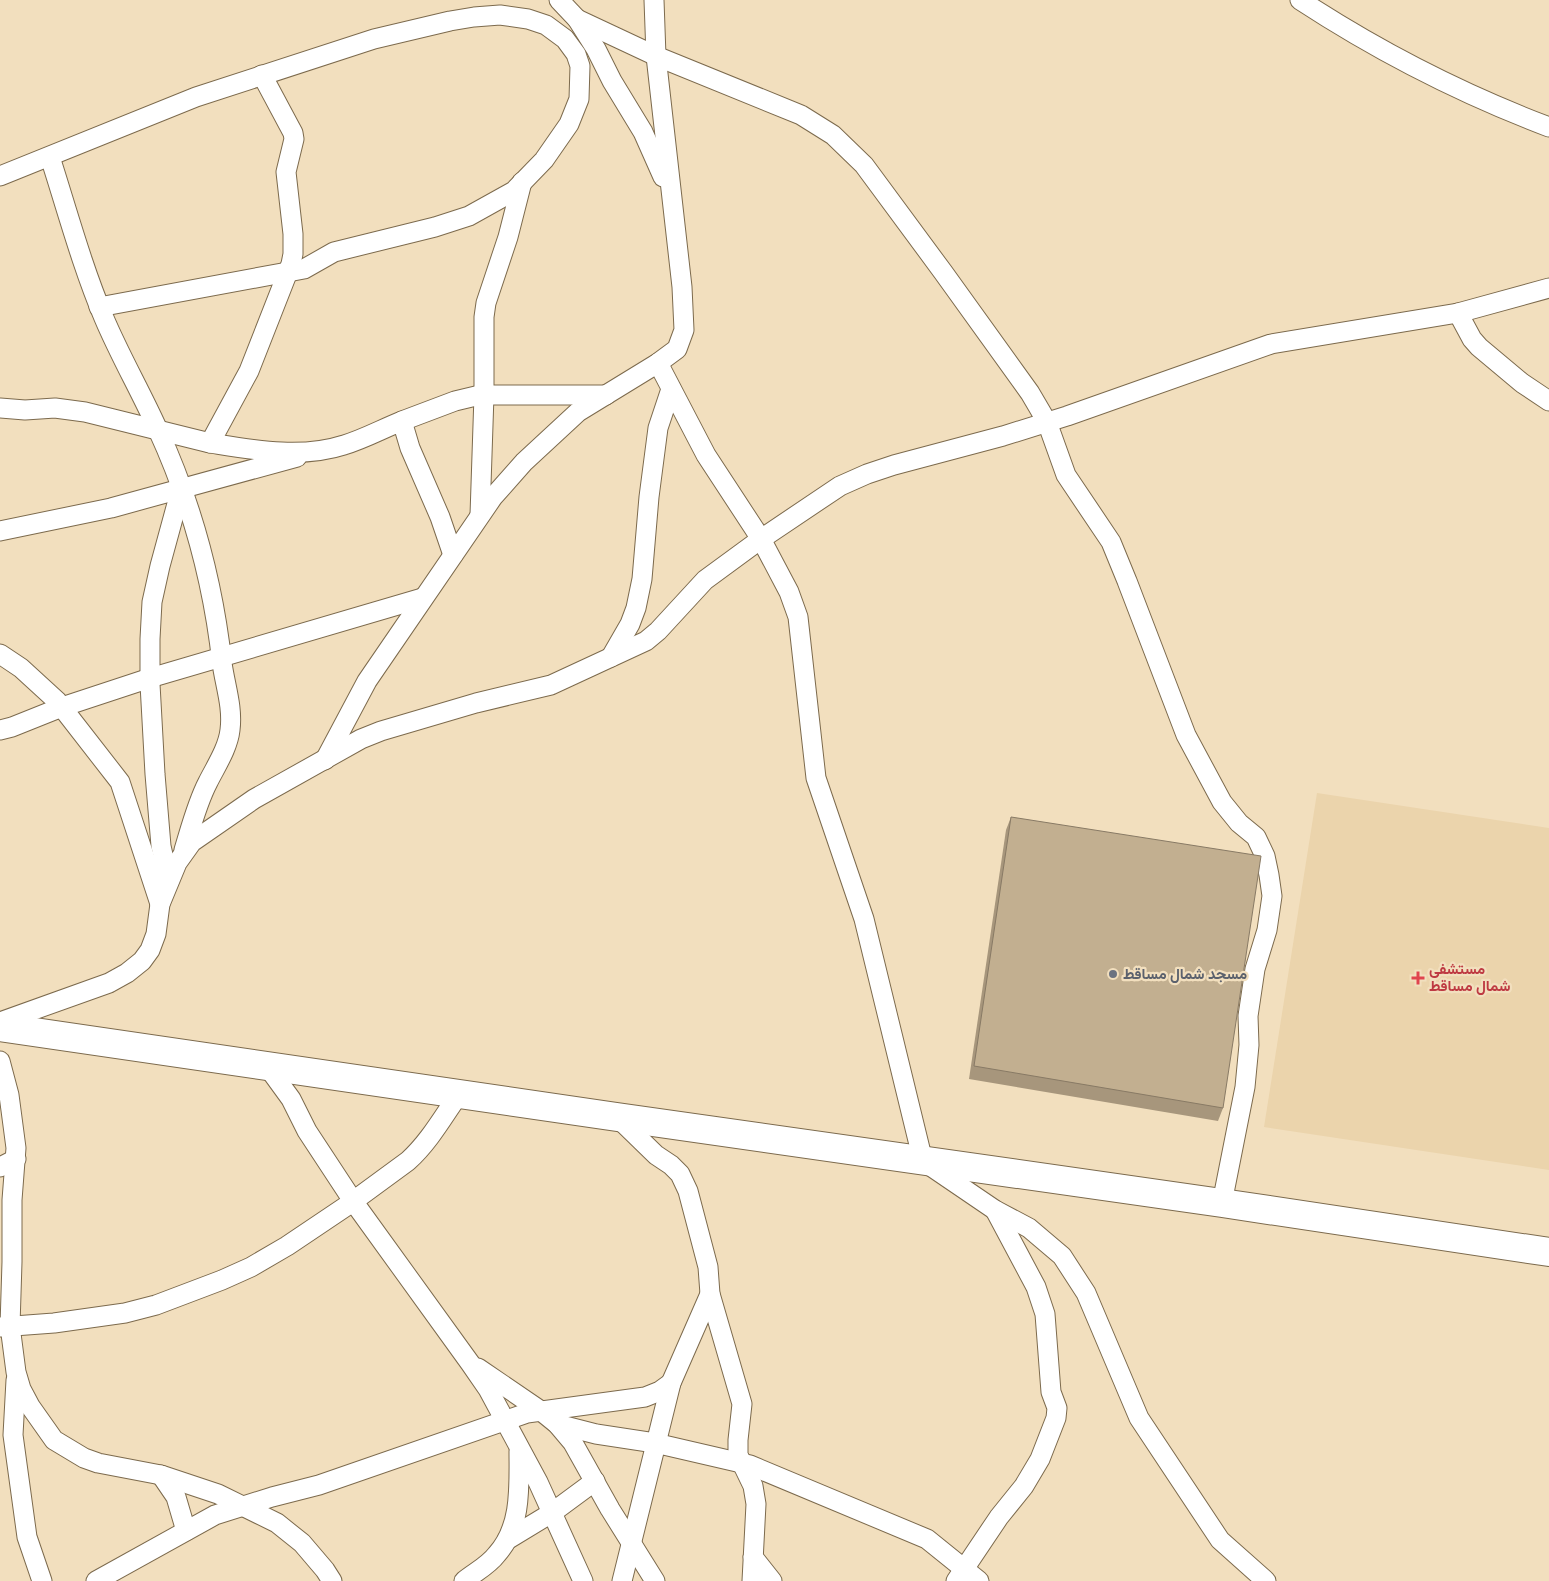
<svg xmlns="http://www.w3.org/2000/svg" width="1549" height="1581" viewBox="0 0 1549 1581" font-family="Cabin,Vazirmatn,sans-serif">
	<rect width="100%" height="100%" fill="#f2dfbe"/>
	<path fill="#ebd4ac" d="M1317 793 1549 828V1170L1264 1127Z"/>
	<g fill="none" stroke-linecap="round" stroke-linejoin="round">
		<defs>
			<g id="street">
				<path d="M559 0 577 19 596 49 612 81 643 132 663 177"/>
				<path d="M1300 0C1378 51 1462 94 1549 127"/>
				<path d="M577 19 656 56 801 115 833 135 864 165 943 272 1030 393 1047 422 1066 475 1111 542 1127 581 1186 735 1222 802 1239 823 1256 837 1265 856 1269 875 1272 896 1267 930 1255 969 1248 1016 1249 1045 1245 1087 1222 1203"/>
				<path d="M50 157C67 210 82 266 104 318 120 356 141 392 158 430 192 504 213 582 222 663 225 685 233 707 230 730 228 748 216 766 208 782 197 803 191 827 184 850"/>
				<path d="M0 176 196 97 374 39 450 21 474 17 500 15 528 19 546 25 565 39 576 54 580 66 579 99 569 124 544 160 514 191 469 216 435 227 334 252 304 269 99 307"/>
				<path d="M1458 313 1472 339 1479 347 1522 383 1549 401"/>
				<path d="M658 363 706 455 761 539 789 592 798 617 816 778 864 919 923 1161 995 1210 1029 1228 1062 1256 1086 1293 1139 1418 1220 1540 1266 1581"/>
				<path d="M0 408 25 410 55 408 85 412 210 443 249 371 291 264 293 254V234L286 172 294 139 293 133 262 75"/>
				<path d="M402 421 455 401 480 395H606"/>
				<path d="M210 443C254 450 301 459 344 445 364 439 382 429 402 421L410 448 440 517 453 555"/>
				<path d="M480 515 484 395V317L486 303 508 237 522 182"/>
				<path d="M0 531 111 508 297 457"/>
				<path d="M0 654 21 668 57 701 120 782 160 904"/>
				<path d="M611 657 630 624 636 608 642 579 649 497 658 428 671 389"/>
				<path d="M0 730 12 727 62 707 150 678 422 598"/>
				<path d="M325 760 367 681 493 497 524 462 578 412 658 363 677 349 684 330 682 287 656 56 654 0"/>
				<path d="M169 881 161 846 155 774 150 684V639L152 602 160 566 181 489"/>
				<path d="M0 1022 109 983 127 973 142 961 150 950 156 934 160 904 177 863 192 842 254 799 361 739 381 731 476 703 551 685 646 641 658 631 705 580 761 539 840 486 867 474 894 465 1003 436 1067 416 1271 344 1458 313 1549 288"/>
				<path d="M0 1061 9 1095 16 1148 12 1200V1262L10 1326 16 1372 21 1389 30 1406 54 1440 84 1458 98 1463 161 1475 218 1494 277 1523 302 1543 325 1570 332 1581"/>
				<path d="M267 1066 291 1099 307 1131 353 1201 470 1363 488 1389 538 1482 583 1581"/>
				<path d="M617 1117 656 1155 671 1165 680 1174 688 1191 708 1267 710 1294 742 1404 738 1440V1455L753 1486 756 1504 752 1581"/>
				<path d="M0 1167 16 1159"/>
				<path d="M0 1327 54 1323 125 1313 156 1305 222 1280 251 1267 287 1246 348 1205 408 1161C429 1142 443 1117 459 1094"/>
				<path d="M478 1368 541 1411 557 1424 573 1443 610 1509 655 1581"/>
				<path d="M16 1380 13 1435 27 1537 42 1581"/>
				<path d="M557 1424 596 1434 655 1443 750 1465 927 1539 979 1581"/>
				<path d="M161 1475 176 1497 186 1531"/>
				<path d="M507 1540 553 1512 595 1481"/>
				<path d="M753 1557 772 1581"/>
				<path d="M96 1581 215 1515 272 1497 319 1485 527 1413 645 1397 660 1391 671 1383"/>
				<path d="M464 1581C475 1572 488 1566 497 1554 522 1526 519 1486 519 1451"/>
				<path d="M622 1581 671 1383 710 1294"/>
				<path d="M956 1581 999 1517 1024 1486 1040 1459 1056 1418 1057 1408 1051 1392 1045 1314 1036 1287 995 1210"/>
			</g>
			<path id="highway" d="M0 1027 617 1117 1222 1203 1549 1252"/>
		</defs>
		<use href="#street" stroke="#7c6a4d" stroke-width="21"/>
		<use href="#highway" stroke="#7c6a4d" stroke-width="30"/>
		<use href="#street" stroke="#fff" stroke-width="19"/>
		<use href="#highway" stroke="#fff" stroke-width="28"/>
	</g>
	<path fill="#a7967c" d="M1011 817 1223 1108 1218 1121 969 1079 1006 830Z"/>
	<path fill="#c2af90" stroke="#887a65" d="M1011 817 1261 856 1223 1108 974 1066Z"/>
	<circle fill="#6b7280" stroke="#f2dfbe" stroke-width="2" cx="1113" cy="974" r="5"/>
	<path fill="#e0444e" stroke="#f2dfbe" stroke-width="2" d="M1415.5 970.5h5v5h5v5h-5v5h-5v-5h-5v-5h5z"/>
	<g text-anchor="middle" stroke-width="4.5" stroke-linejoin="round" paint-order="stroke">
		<g font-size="15" font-weight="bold" fill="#be3a42" stroke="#f2dfbe" text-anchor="start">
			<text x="1429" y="974">مستشفى<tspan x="1429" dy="17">شمال مساقط</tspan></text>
		</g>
		<g font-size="15" font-weight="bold" fill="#5b616d" stroke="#f2dfbe" text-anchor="start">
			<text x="1123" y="979">مسجد شمال مساقط</text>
		</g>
	</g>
</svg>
